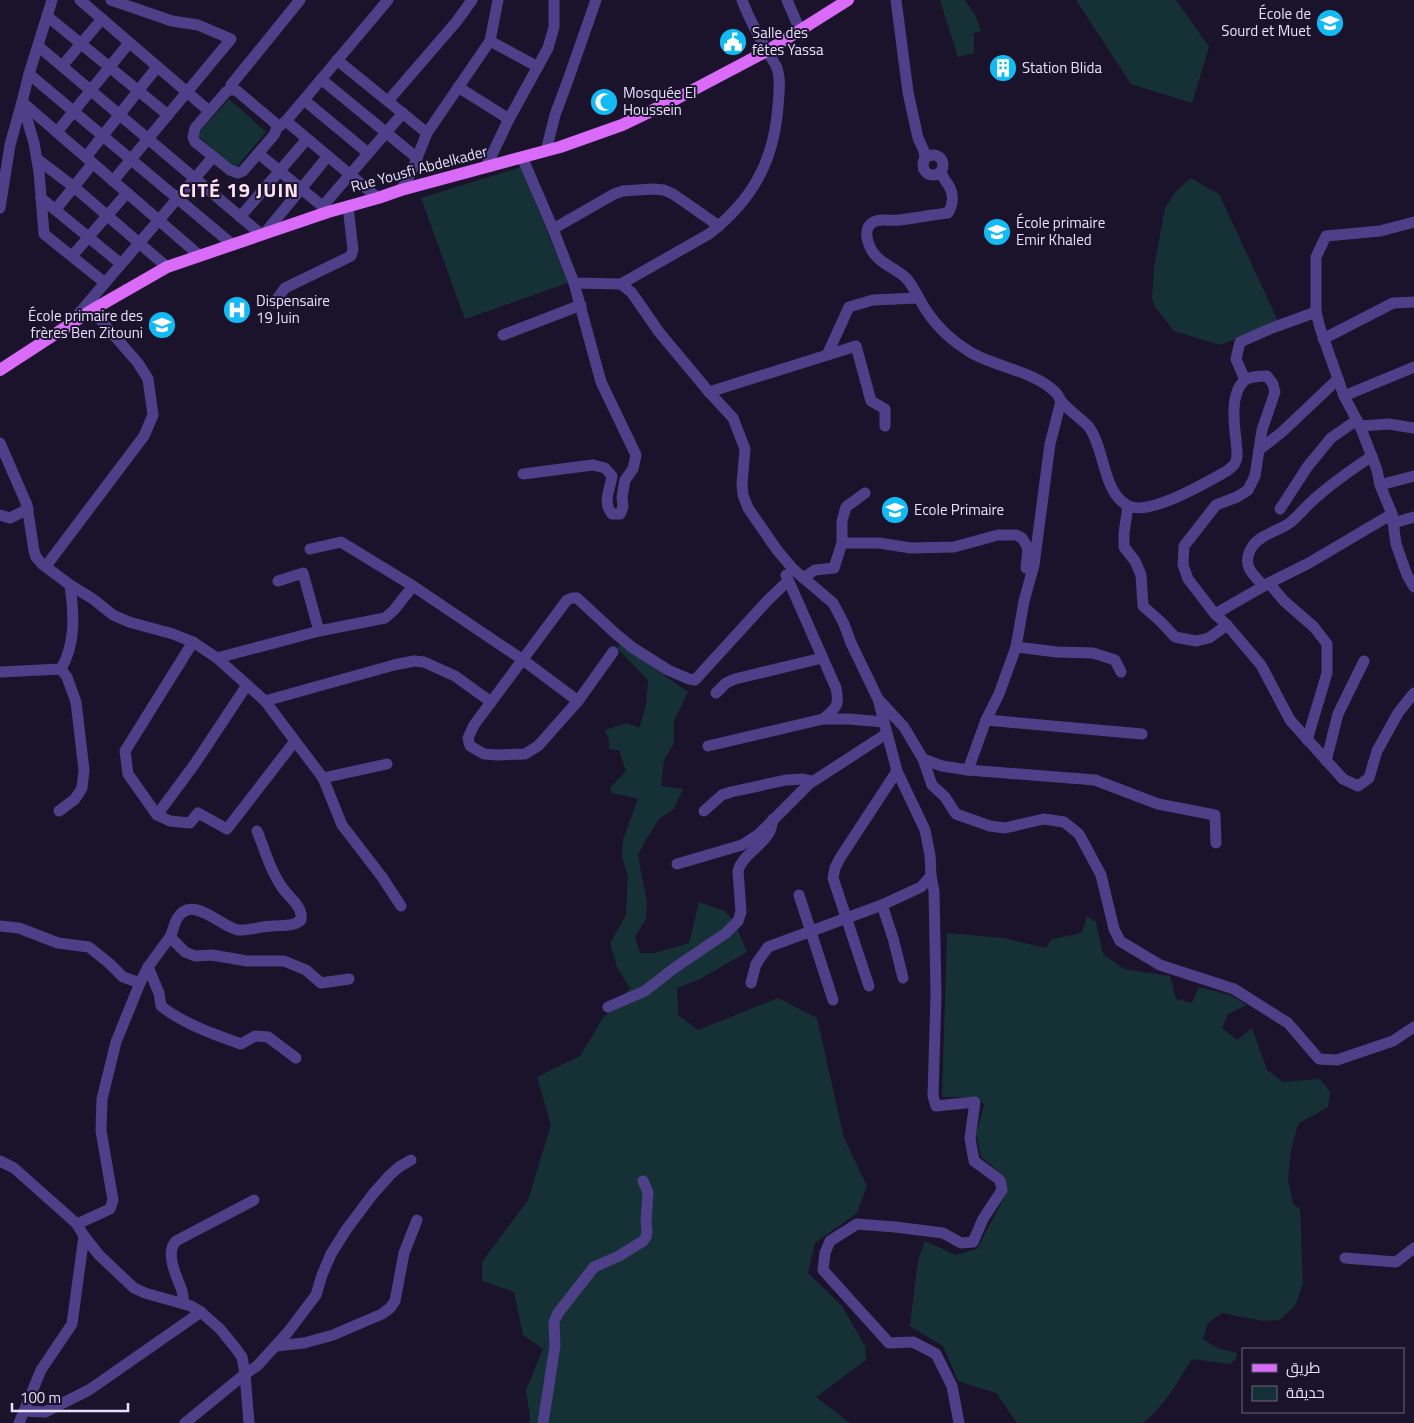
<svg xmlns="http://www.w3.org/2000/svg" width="1414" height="1423" viewBox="0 0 1414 1423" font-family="'Titillium Web',Cairo,sans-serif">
	<rect width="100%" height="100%" fill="#1b132b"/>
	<g fill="#163135">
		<path d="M940 0H965L975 15 981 31 974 33V53L958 57Z"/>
		<path d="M1076 0H1176L1209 47 1192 103 1131 84Z"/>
		<path d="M229 99 266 132 235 169 197 135Z"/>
		<path d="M521 167 568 283 465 319 421 198Z"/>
		<path d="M1191 178C1200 183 1208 189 1219 194L1278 321 1220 345 1174 331 1156 308 1152 299 1154 267 1165 208 1176 191Z"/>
		<path d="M620 644 688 692 674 721V743L664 760 661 786 683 789 674 809 659 819 645 841 638 855 647 903 646 919 635 937 640 953H655L689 943 699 902 725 911 734 922 747 952 700 979 677 988 678 1015 698 1030 778 998 817 1018 844 1138 867 1186 857 1213 815 1243 808 1273 842 1306 865 1346 866 1360 816 1397 850 1423H529L530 1416 526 1390 543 1349 523 1335 514 1292 482 1281V1262L528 1200 551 1125 537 1077 580 1056 603 1018 630 988 617 967 610 943 626 915 628 877 622 856 623 840 638 799 612 793 610 788 626 771 619 750 609 749V740L605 730 627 723 639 728 646 706 648 680 617 648Z"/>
		<path d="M1087 916 1096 922 1103 954 1124 969 1170 976 1176 999 1192 1003 1199 987 1230 995 1247 1005 1228 1014 1222 1028 1237 1040 1252 1028 1267 1070 1283 1082 1320 1079 1330 1092 1328 1107 1298 1124 1291 1150 1288 1179 1293 1204 1300 1209 1303 1283 1295 1306 1279 1320 1263 1321 1222 1313 1208 1323 1203 1339 1217 1348 1237 1353 1236 1359 1230 1364 1192 1359C1178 1381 1164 1407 1143 1423H1017L996 1393 958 1381 943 1346 910 1326 918 1260 925 1241 956 1255 977 1249 990 1224 1004 1198 1006 1177 981 1157 976 1134 984 1105 979 1097H942L947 933 1003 938 1046 948 1052 939 1082 933Z"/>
	</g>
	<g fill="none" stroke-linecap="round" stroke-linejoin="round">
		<g stroke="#4e4088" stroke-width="11">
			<path d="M52 0 29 74 22 102 34 143 39 172 44 234 105 283"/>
			<path d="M80 0 209 111"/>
			<path d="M111 0 172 21 198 25 231 39 113 181"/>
			<path d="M787 0 800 30"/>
			<path d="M896 0 908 92 918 138 924 151 925 159"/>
			<path d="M47 16 168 115"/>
			<path d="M490 41 538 67"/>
			<path d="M38 46 262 235"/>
			<path d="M337 60 427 133"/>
			<path d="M62 66 102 19"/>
			<path d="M29 74 233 245"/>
			<path d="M321 79 417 158"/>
			<path d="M458 87 509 119"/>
			<path d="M231 89V85L300 0"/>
			<path d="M304 100 368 153"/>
			<path d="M388 101 457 21 472 0"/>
			<path d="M286 121 378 198"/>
			<path d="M277 128 275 123 237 91 231 89 226 92 195 128 193 137 195 142 230 170 238 173 243 171 274 135 277 128 286 121 388 0"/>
			<path d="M57 132 129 43"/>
			<path d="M546 151 555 115 568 80 596 0"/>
			<path d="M259 154 327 210"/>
			<circle cx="933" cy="165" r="10"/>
			<path d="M86 157 157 67"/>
			<path d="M522 157 553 229 574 283 621 284 632 293 659 332 709 392 733 418 745 449 742 484 743 495 748 508 777 550 793 569 833 603 844 624 851 643 878 699 897 771 925 830 930 855 931 876 934 891 936 995 933 1096 936 1106 975 1102 970 1138 974 1161 1000 1180 1002 1190 983 1219 973 1242 961 1243 943 1233 895 1227 857 1224 830 1241 825 1253 823 1270 889 1343 913 1342 936 1354 952 1386 959 1423"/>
			<path d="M37 159 74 187 167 267"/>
			<path d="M486 167 509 119 548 48 554 27V0"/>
			<path d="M941 171C942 177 945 180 949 186 954 195 953 205 948 213 932 215 915 218 899 220 892 221 883 219 876 221 859 226 869 250 878 258 886 266 898 270 906 278 914 286 921 304 928 313 938 328 954 342 970 352 995 367 1034 371 1055 392 1058 394 1059 398 1061 401 1069 411 1081 418 1089 427 1105 449 1103 495 1129 506 1150 516 1207 482 1227 471 1229 469 1234 466 1235 463 1239 457 1236 447 1236 440 1234 423 1230 394 1244 381 1250 376 1260 376 1267 376L1273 384 1275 392 1262 430 1255 476 1248 490 1237 497 1216 505 1184 546 1183 565 1188 579 1215 614 1227 625"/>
			<path d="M401 190 411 173 427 133 490 41 498 0"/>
			<path d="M41 198 121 264"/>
			<path d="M322 207 403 113"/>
			<path d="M0 208 10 145 22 102 200 256"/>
			<path d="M56 209 93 163"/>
			<path d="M240 217 307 139"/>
			<path d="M1414 222 1380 231 1326 236 1316 257V312L1320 328 1344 396 1360 426 1377 470 1380 485 1392 514 1396 544 1407 575 1414 587"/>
			<path d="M553 229 614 194 623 191 653 189 664 190 673 194 719 226"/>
			<path d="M264 234 328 156"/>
			<path d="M72 256 127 193"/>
			<path d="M621 284 709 234C752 200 774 162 778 106 779 94 781 80 777 68 774 61 769 55 765 48 757 32 748 17 742 0"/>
			<path d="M274 303 285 288 351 256 353 250 348 206"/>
			<path d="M74 319 213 157"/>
			<path d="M503 335 581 305"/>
			<path d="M1323 339 1393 303 1414 302"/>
			<path d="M827 355 849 307 873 300 918 298"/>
			<path d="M1245 380 1236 359 1240 342 1272 328 1316 312"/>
			<path d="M709 392 856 346 871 401 885 409V426"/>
			<path d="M1344 396 1414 367"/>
			<path d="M1360 426 1389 424 1414 428"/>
			<path d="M0 443 27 505 34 551 36 557 42 564 70 585 93 599 113 615 129 622 173 634 193 642 217 658 265 701 323 778 342 825 382 877 401 906"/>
			<path d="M1259 450 1282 432 1338 379"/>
			<path d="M523 474 593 465 605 468 612 476C610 490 602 502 612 514H620L623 507 622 497 625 480 633 469 636 455 601 382 574 283"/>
			<path d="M1380 485 1414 476"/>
			<path d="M1128 506 1124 533V547L1135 561 1141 575 1143 606 1161 622 1175 637 1196 641 1209 638 1227 625 1261 665 1290 720 1343 779 1358 786 1369 778 1377 751 1398 713 1414 693"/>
			<path d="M1280 509 1308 466 1331 438 1357 420"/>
			<path d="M0 515 10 518 28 509"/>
			<path d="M1393 523 1414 517"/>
			<path d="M842 543H879L911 548 954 547 998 535H1016L1022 538 1028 548 1026 568"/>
			<path d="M310 549 341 542 413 586 523 660 578 701"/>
			<path d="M46 566 144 436 153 415 148 379 138 363 92 310"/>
			<path d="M786 575 836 688C840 706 836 708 823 719"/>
			<path d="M803 578 815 570 834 568 842 543V521L846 507 865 493"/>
			<path d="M278 581 303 573 319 631"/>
			<path d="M1269 583 1284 601 1314 627 1327 644V673L1307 740"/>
			<path d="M1264 586C1252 574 1241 565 1252 547 1260 534 1280 531 1291 522 1301 513 1309 503 1319 495 1335 481 1354 468 1372 456"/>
			<path d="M1215 614 1269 583 1309 563 1392 514"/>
			<path d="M1016 647 1057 652 1093 653 1115 660 1121 672"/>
			<path d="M613 652 578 701 538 746 525 754 497 755 484 754 470 746 468 738 474 725 567 600 572 598H577L616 634 633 648 668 670 689 679 695 680 768 600 788 581"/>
			<path d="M217 658 319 631 385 618 394 610 413 586"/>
			<path d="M0 672 61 669C76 643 74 614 70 585"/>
			<path d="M247 685 194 765 157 815 170 821 190 823 198 813 227 829 295 741"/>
			<path d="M716 693 726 683 735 679 822 658"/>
			<path d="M879 700 904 727 923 759 942 766 968 770 1095 780 1158 804 1215 815 1216 843"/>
			<path d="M265 701 394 665 414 661 424 662 455 676 491 702"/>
			<path d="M986 720 1142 734"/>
			<path d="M708 746 823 719H849L884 722"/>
			<path d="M923 759 932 785 945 797 956 814 990 826 1005 828 1044 819 1064 822 1079 834 1101 875 1114 929 1120 941 1160 965 1234 989 1288 1023 1319 1059 1337 1060 1393 1041 1414 1027"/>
			<path d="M1326 761 1338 714 1364 661"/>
			<path d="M968 770 986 720 999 694 1016 647 1024 601 1034 565 1050 444 1061 401"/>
			<path d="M323 778 387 764"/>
			<path d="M59 811 75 799 82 788 84 770 76 702 67 677 61 669"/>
			<path d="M704 811 722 795 731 792 786 780 803 779 812 781"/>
			<path d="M157 815 128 774 125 751 193 642"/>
			<path d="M677 864 742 845 759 834 809 784 886 734"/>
			<path d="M799 895 833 1000"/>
			<path d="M882 905 893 938 903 978"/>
			<path d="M0 926 19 928 58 943 89 947 110 964 123 977 140 983"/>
			<path d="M170 937C173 931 174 924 177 919 191 893 221 927 238 930 249 931 261 926 272 926 282 925 293 927 301 920 303 907 291 899 284 890 271 873 265 850 257 831"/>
			<path d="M148 967 159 993 161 1006C184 1024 213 1034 241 1044L255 1036 268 1037 296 1058"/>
			<path d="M751 983 756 964 768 947 882 905 921 887 931 876"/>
			<path d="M869 986 833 878 835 868 840 858 897 771"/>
			<path d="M608 1007 645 991 673 969 726 933 738 921 741 912 738 871C742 855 763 846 770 831 772 827 772 823 773 819"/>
			<path d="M0 1161 14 1168 77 1224 84 1236 99 1255 134 1288 145 1293 191 1306 201 1312 220 1329 234 1346 242 1357 245 1374 249 1423"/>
			<path d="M77 1224 110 1209 113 1200 101 1131 102 1099 116 1042 140 983 148 967 170 937 185 952 195 956 212 955 247 961H284L306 970 321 983 349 979"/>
			<path d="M1345 1258 1396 1262 1414 1248"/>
			<path d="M184 1304C183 1298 183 1293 181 1288 176 1275 165 1253 176 1241L254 1200"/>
			<path d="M276 1346 304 1343 333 1335 382 1314 390 1308 395 1301 404 1253 417 1220"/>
			<path d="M24 1411 45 1412 89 1390 201 1312"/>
			<path d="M19 1423 41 1370 72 1324 84 1236"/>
			<path d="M185 1423 245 1374 257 1366 288 1332 316 1295 322 1275 331 1254 346 1230 373 1194 390 1175 399 1167 411 1160"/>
			<path d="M543 1423 555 1346 554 1322 558 1313 594 1267 619 1256 643 1241 646 1237 647 1231 646 1222 648 1192 643 1181"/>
		</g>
		<path stroke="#da6bf8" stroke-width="12" d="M0 370 92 310 167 267 328 212 378 198 401 190 560 147 622 125 674 100 767 51 848 0"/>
	</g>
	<defs>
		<symbol id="school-disc" viewBox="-11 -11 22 22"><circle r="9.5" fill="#14baf4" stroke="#1b132b"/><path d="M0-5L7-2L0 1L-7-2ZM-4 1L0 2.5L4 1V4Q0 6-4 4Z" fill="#fff"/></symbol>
		<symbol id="civic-disc" viewBox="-11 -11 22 22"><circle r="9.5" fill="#14baf4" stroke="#1b132b"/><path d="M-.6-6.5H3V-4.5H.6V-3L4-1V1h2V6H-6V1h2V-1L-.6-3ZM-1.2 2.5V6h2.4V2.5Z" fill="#fff"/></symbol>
		<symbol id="building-disc" viewBox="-11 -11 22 22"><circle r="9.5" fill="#14baf4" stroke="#1b132b"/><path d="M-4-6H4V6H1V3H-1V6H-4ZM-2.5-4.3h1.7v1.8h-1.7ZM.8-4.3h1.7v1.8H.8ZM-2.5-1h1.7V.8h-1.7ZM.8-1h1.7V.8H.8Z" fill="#fff"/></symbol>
		<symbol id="mosque-disc" viewBox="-11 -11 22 22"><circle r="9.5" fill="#14baf4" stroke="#1b132b"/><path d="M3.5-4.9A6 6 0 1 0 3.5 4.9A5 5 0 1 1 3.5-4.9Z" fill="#fff"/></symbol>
		<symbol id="hospital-disc" viewBox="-11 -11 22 22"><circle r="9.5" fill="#14baf4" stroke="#1b132b"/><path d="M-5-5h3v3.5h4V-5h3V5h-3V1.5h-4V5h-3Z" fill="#fff"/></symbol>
	</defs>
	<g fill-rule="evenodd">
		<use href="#school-disc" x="1314" y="7" width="32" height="32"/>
		<use href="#civic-disc" x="717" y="26" width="32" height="32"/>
		<use href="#building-disc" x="987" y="52" width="32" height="32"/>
		<use href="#mosque-disc" x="588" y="86" width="32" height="32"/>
		<use href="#school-disc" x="981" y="216" width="32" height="32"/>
		<use href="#hospital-disc" x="221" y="294" width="32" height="32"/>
		<use href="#school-disc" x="146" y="309" width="32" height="32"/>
		<use href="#school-disc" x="879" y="494" width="32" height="32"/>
	</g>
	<g text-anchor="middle" stroke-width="4" stroke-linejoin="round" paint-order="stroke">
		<g font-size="15" fill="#e7dffe" stroke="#1b132b" text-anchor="start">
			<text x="1311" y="19" text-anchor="end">École de<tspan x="1311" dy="17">Sourd et Muet</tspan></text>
			<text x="752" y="38">Salle des<tspan x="752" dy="17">fêtes Yassa</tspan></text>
			<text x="1022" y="73">Station Blida</text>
			<text x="623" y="98">Mosquée El<tspan x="623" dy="17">Houssein</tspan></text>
			<text x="1016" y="228">École primaire<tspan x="1016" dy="17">Emir Khaled</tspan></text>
			<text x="256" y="306">Dispensaire<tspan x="256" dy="17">19 Juin</tspan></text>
			<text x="143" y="321" text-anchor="end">École primaire des<tspan x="143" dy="17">frères Ben Zitouni</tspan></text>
			<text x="914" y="515">Ecole Primaire</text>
		</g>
		<g font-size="15" fill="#e7dffe" stroke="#1b132b">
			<text transform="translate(419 169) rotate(-15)" y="5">Rue Yousfi Abdelkader</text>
		</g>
		<g font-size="20" font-weight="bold" letter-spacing="1" fill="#fee0ee" stroke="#1b132b">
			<text x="239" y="197">CITÉ 19 JUIN</text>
		</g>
	</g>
	<rect x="1242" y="1348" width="162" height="65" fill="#1b132b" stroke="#6d657f"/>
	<rect x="1252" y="1364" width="25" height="8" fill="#da6bf8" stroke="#6d657f"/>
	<text x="1286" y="1373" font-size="15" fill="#e7dffe">طريق</text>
	<rect x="1252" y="1386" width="25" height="15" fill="#163135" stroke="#6d657f"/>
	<text x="1286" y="1398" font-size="15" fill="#e7dffe">حديقة</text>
	<path d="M12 1403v8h116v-8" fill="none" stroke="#e7dffe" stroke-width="2.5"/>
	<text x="20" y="1403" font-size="15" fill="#e7dffe" stroke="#1b132b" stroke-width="4" paint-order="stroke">100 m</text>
</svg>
